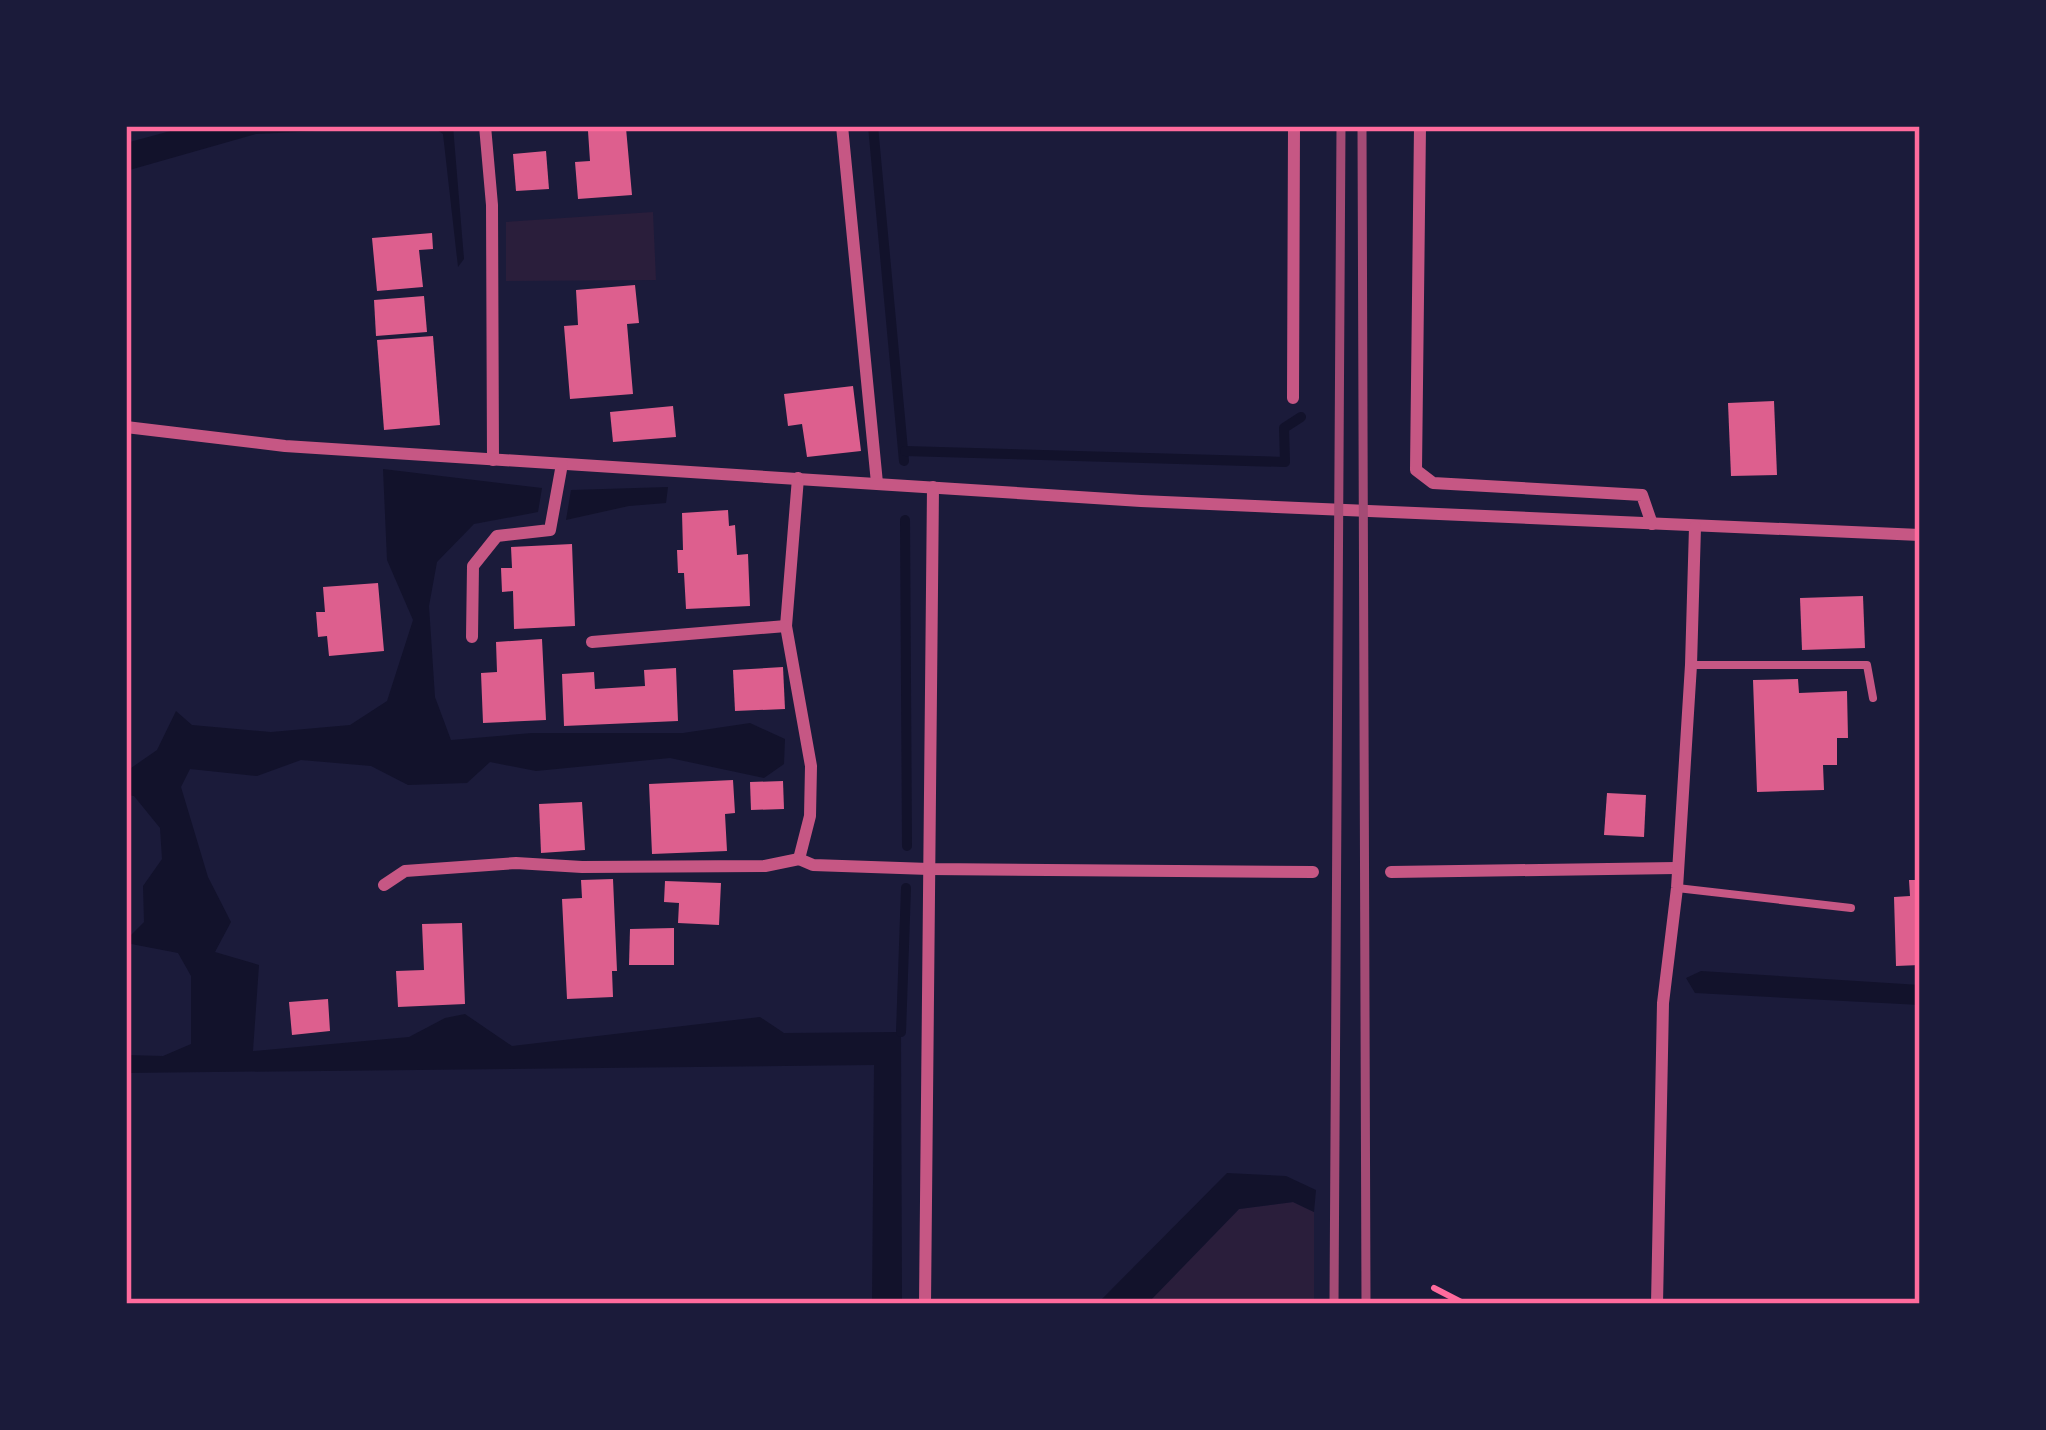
<svg xmlns="http://www.w3.org/2000/svg" width="2046" height="1430" viewBox="0 0 2046 1430" font-family="Helvetica,sans-serif">
	<rect width="100%" height="100%" fill="#1b1b3a"/>
	<g fill="#2a1e3b">
		<path d="M653 212 656 280 506 281V222Z"/>
		<path d="M1293 1202 1314 1212V1301L1344 1304H1147L1239 1209Z"/>
	</g>
	<g fill="#12122b">
		<path d="M189 126H428L256 134 126 171V143Z"/>
		<path d="M431 126H453L464 259 458 267 443 134Z"/>
		<path d="M383 469 542 488 538 512 474 524 437 562 429 606 435 697 451 740 532 733H683L750 723 785 739 784 764 764 778 670 758 536 771 490 762 467 783 408 785 371 766 301 760 257 776 190 769 181 787 208 877 231 922 215 952 259 965 253 1051 409 1037 445 1018 465 1014 512 1046 760 1017 784 1033 901 1032 902 1304H872L874 1065 126 1073V1055L163 1056 191 1044V976L178 953 126 943V940L144 922 143 886 162 859 160 828 134 796 126 795V766L131 768 157 750 176 711 192 725 271 732 350 725 387 701 413 620 387 560Z"/>
		<path d="M668 487 666 503 629 506 566 520 571 490Z"/>
		<path d="M1701 971 1920 985V1005L1695 993 1686 978Z"/>
		<path d="M1227 1173 1286 1176 1316 1190 1314 1212 1293 1202 1239 1209 1147 1304H1097Z"/>
	</g>
	<g fill="none" stroke-linecap="round" stroke-linejoin="round">
		<g stroke="#12122b" stroke-width="10">
			<path d="M873 126 904 461"/>
			<path d="M905 451 1285 462 1284 428 1301 417"/>
			<path d="M905 520 907 846"/>
			<path d="M901 1032 906 888"/>
		</g>
	</g>
	<g fill="#dd5f8e">
		<path d="M626 128 632 195 578 199 575 162 590 161 588 131Z"/>
		<path d="M546 151 549 189 516 191 513 154Z"/>
		<path d="M432 233 433 249 419 250 423 287 377 291 372 238Z"/>
		<path d="M635 285 639 323 627 324 633 394 570 399 564 326 578 325 576 290Z"/>
		<path d="M424 296 427 332 376 336 374 300Z"/>
		<path d="M433 336 440 425 384 430 377 340Z"/>
		<path d="M853 386 861 451 807 457 802 424 788 426 784 394Z"/>
		<path d="M1774 401 1777 475 1731 476 1728 403Z"/>
		<path d="M673 406 676 437 613 442 610 412Z"/>
		<path d="M728 510 729 526 735 525 737 555 748 554 750 606 686 609 684 573H678L677 550H683L682 513Z"/>
		<path d="M572 544 575 626 514 629 513 591 502 592 501 568H512L511 547Z"/>
		<path d="M378 583 384 651 329 656 327 636 318 637 316 612H325L323 587Z"/>
		<path d="M1863 596 1865 648 1802 650 1800 598Z"/>
		<path d="M542 639 546 720 483 723 481 673 497 672 496 642Z"/>
		<path d="M783 667 785 709 735 711 733 670Z"/>
		<path d="M676 668 678 721 564 726 562 674 594 672 595 689 645 686 644 670Z"/>
		<path d="M1798 679 1799 693 1847 691 1848 738H1837V765H1823L1824 790 1757 792 1753 680Z"/>
		<path d="M733 780 735 813 725 814 727 851 652 854 649 784Z"/>
		<path d="M783 781 784 809 751 810 750 782Z"/>
		<path d="M1607 793 1646 795 1644 837 1604 835Z"/>
		<path d="M582 802 585 850 541 853 539 804Z"/>
		<path d="M613 879 617 971H612L613 997 567 999 562 899 582 898 581 880Z"/>
		<path d="M1909 880H1920V965L1896 966 1894 897 1910 896Z"/>
		<path d="M665 881 721 883 719 925 678 923 679 903 664 902Z"/>
		<path d="M462 923 465 1004 398 1007 396 971 424 970 422 924Z"/>
		<path d="M674 928V965H629L630 929Z"/>
		<path d="M328 999 330 1031 292 1035 289 1002Z"/>
	</g>
	<g fill="none" stroke-linecap="round" stroke-linejoin="round">
		<path stroke="#ff6b9d" stroke-width="6" d="M1434 1288 1465 1304"/>
		<g stroke="#c65784" stroke-width="8">
			<path d="M1691 665H1867L1873 698"/>
			<path d="M1677 888 1851 908"/>
		</g>
		<g stroke="#c65784" stroke-width="12">
			<path d="M485 126 492 205 493 460"/>
			<path d="M842 126 877 483"/>
			<path d="M1420 126 1416 470 1433 483 1642 495 1652 524"/>
			<path d="M1293 398 1294 126"/>
			<path d="M126 427 285 446 1141 501 1920 535"/>
			<path d="M798 478 786 626 811 766 810 816 799 859 813 865 929 869 1313 872"/>
			<path d="M472 637 473 566 497 536 550 530 562 464"/>
			<path d="M592 642 786 626"/>
			<path d="M1391 872 1676 868"/>
			<path d="M384 885 405 871 516 863 582 867 765 866 799 859"/>
			<path d="M925 1304 933 487"/>
			<path d="M1657 1304 1663 1003 1677 888 1691 665 1695 527"/>
		</g>
		<g stroke="#a44b75" stroke-width="9">
			<path d="M1362 126 1366 1304"/>
			<path d="M1334 1304 1341 126"/>
		</g>
	</g>
	<rect width="2046" height="1430" fill="none" stroke="#1b1b3a" stroke-width="258"/>
	<rect x="129" y="129" width="1788" height="1172" fill="none" stroke="#ff6b9d" stroke-width="4.5"/>
</svg>
